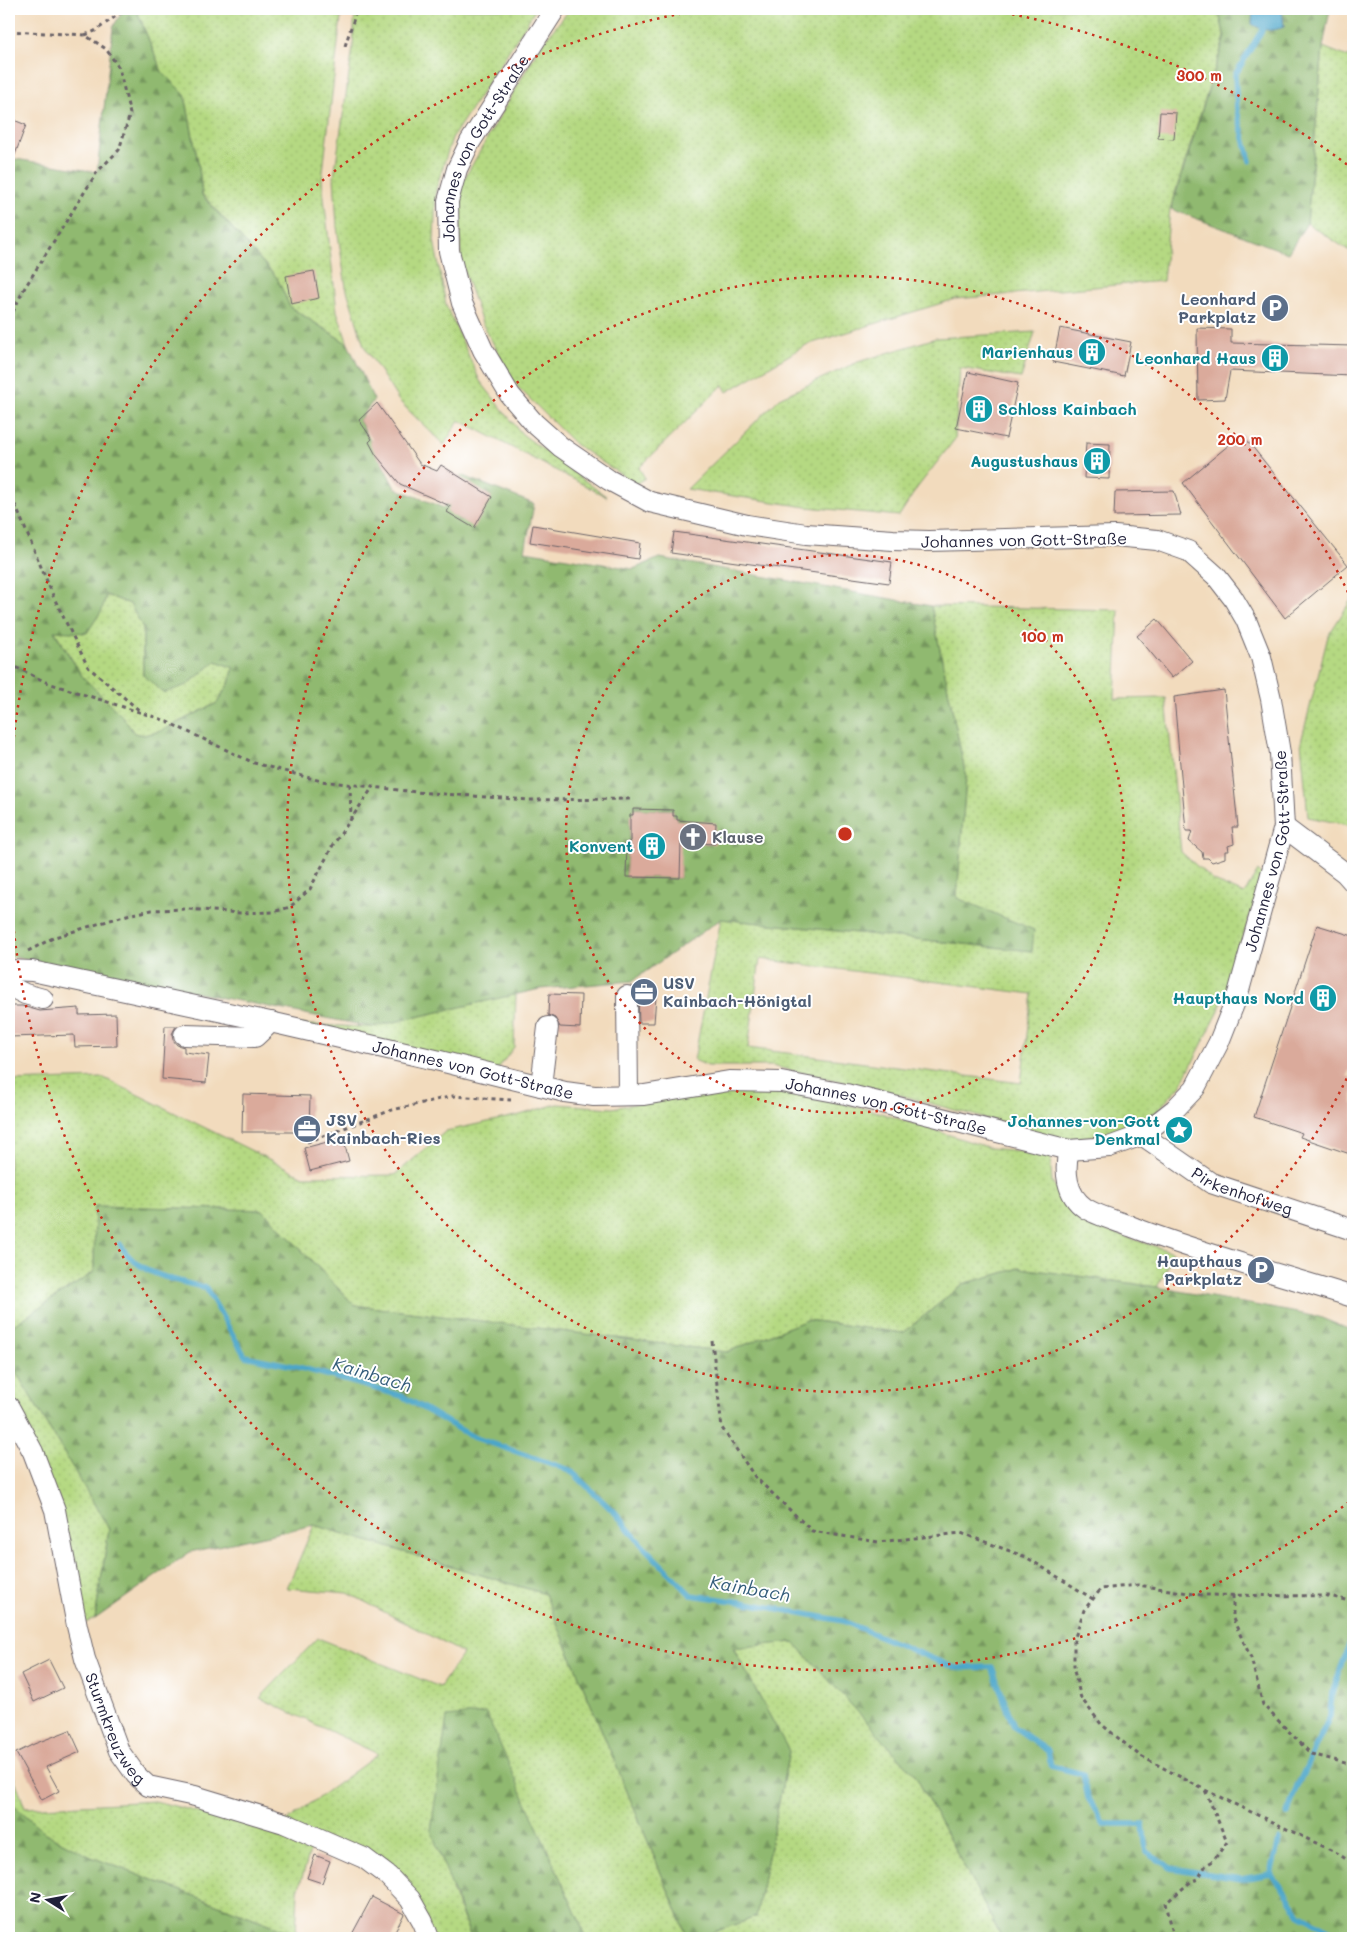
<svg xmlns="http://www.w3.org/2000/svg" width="1362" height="1947" viewBox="0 0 1362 1947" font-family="Mali,sans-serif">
	<defs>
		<pattern id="green-dots" width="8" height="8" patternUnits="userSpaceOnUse" patternTransform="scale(1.25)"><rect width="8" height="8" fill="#b5d982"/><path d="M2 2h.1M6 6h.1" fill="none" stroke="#9bba71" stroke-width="1.8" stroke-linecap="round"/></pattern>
		<pattern id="forest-firs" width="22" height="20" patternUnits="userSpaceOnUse" patternTransform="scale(1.25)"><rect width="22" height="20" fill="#90b970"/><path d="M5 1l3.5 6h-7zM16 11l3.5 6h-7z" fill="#75965d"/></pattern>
	</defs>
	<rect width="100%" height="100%" fill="#fff"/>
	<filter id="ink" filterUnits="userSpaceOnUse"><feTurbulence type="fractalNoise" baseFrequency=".02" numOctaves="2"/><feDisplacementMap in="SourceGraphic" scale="10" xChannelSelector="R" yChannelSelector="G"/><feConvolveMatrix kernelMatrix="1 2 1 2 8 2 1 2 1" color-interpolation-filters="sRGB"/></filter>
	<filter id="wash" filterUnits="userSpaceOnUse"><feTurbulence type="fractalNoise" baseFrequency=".0096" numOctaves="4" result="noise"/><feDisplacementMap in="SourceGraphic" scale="20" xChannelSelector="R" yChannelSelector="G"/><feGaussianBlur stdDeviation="1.12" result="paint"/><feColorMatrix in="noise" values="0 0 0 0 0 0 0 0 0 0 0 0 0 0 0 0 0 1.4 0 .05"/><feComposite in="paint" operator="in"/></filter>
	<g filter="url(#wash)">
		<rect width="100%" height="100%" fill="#f2dbbd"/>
		<g fill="url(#green-dots)" stroke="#6c7e5e" fill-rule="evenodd">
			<path d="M136 9H342L322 180 337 311 348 344 290 307 277 278 202 194 199 168 185 95 162 72Z"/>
			<path d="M355 9H536L452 138 436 189 434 240 446 305 480 381 522 434 607 497 459 420 444 445 399 401 364 346 346 287 337 227 334 177 353 47Z"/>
			<path d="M570 9H1218L1225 37 1170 209 1163 281 955 299 806 345 727 392 723 385 639 468 645 478 635 484 575 444 516 385 482 323 461 262 459 188 540 46Z"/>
			<path d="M1323 47 1353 59V250H1348L1307 223Z"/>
			<path d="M1035 332 1021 378 960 368 955 439 917 488 899 516 807 507 687 489 781 397 858 362 936 338Z"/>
			<path d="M106 595 130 604 143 628V675L187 685 216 661 234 668 229 683 217 703 161 731 144 735 134 733 122 716 82 676 54 630 87 632 102 610Z"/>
			<path d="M1353 597V826L1308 817 1301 742 1328 636Z"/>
			<path d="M931 606 1119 610 1115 699 1166 698 1181 852 1214 881 1244 894 1258 871 1263 876 1218 1013 1181 1085 1157 1111 1140 1124 1117 1134 1060 1139 889 1092 772 1066H708L694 1060 721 919 1032 951 1033 930 957 898 966 777ZM760 959 1032 994 1021 1083 748 1048Z"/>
			<path d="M516 994 514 1047 494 1074 279 1024 372 1027Z"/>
			<path d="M104 1078 303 1176 395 1175 446 1131 520 1115 557 1104 613 1108 660 1099 700 1096 729 1088 783 1090 871 1110 990 1148 1050 1154 1052 1182 1079 1222 1173 1252 1164 1275 1157 1287 1020 1268 963 1284 903 1333 807 1320 727 1352 354 1305 263 1210 95 1206 94 1272 9 1328V1081Z"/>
			<path d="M9 1360 109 1529 95 1619 77 1626 66 1571 9 1407Z"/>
			<path d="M314 1525 545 1594 688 1938H587L485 1713 452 1890 471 1938H429L388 1876 284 1823 378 1754 260 1698 318 1638 440 1687 463 1653 348 1593 287 1588Z"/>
			<path d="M795 1642 915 1775 1002 1938H697L756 1917 789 1752 733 1647Z"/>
			<path d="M9 1763 25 1808 155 1801 237 1822 311 1848 298 1891 296 1934 91 1857 45 1833 23 1813 9 1803Z"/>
		</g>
		<g fill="url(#forest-firs)" stroke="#596e56" fill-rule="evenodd">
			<path d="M124 9H136L162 72 185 95 199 168 202 195 277 278 290 307 348 344 374 400 359 420 395 488 444 508 461 475 534 504 525 551 633 569 660 558 931 606 966 777 957 898 1034 930 1032 951 721 919 632 981 540 989 372 1027 9 956V158L97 172 113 27ZM106 595 130 604 143 628V675L164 693 187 685 216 661 234 668 229 683 217 703 161 731 144 735 134 733 122 716 82 676 54 631 87 633 102 610ZM633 809 673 810V816H677L680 878 626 877 627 842H630V816L633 815Z"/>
			<path d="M1218 9H1253L1252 23 1284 27 1282 9H1330L1323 47 1307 223 1288 253 1171 209 1225 37Z"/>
			<path d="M95 1206 263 1210 354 1305 727 1352 807 1320 903 1333 963 1284 1020 1268 1157 1287 1319 1317 1353 1331V1938H1002L915 1775 794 1642 733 1648 789 1751 756 1917 697 1938H688L545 1594 314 1525 190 1552 95 1619 109 1529 9 1360V1328L94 1272Z"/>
			<path d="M486 1713 587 1938H471L431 1830 447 1717Z"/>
			<path d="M9 1803 23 1813 45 1833 91 1857 296 1934 299 1938H9Z"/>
		</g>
		<path fill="#4ba6c9" stroke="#366482" d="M1253 9H1282L1284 27C1271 32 1263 31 1252 24Z"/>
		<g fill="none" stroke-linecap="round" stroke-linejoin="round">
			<g stroke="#4ba6c9" stroke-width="5.5">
				<path d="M1250 161 1237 111 1235 75 1262 30 1265 9"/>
				<path d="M120 1244C137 1275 175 1280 206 1288L245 1356 298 1367 402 1396 473 1437 570 1470 615 1513 642 1545 691 1595 742 1602 843 1621 955 1668 992 1667 1014 1727 1048 1751 1051 1766 1083 1774 1088 1798 1104 1824H1143L1146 1852 1171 1868 1241 1879 1271 1874 1301 1915 1334 1933 1336 1938"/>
				<path d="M1288 1814 1294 1793 1330 1716 1332 1693 1353 1634"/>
				<path d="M1271 1874 1279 1840"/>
			</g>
		</g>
		<g id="blocks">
			<g fill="#daaa9b">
				<path d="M1160 112 1176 113 1174 139 1158 138Z"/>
				<path d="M9 118 26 125 10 168 9 167Z"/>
				<path d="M314 271 319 298 291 304 286 276Z"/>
				<path d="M1060 328 1131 342 1124 376 1053 362Z"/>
				<path d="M1197 328 1231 329V343L1353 346V376L1230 371 1225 399 1198 400Z"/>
				<path d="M968 372 1018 383 1006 438 956 428Z"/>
				<path d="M377 403 420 464 437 471 441 465 492 497 474 528 447 512 450 506 400 484 376 455 369 442 372 439 359 420Z"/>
				<path d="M1242 434 1348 565 1285 618 1183 483Z"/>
				<path d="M1086 443 1110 444 1109 479 1084 478Z"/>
				<path d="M1174 491 1181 515 1114 516 1115 492Z"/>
				<path d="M533 525 640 543 638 559 530 542Z"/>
				<path d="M674 532 892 562 889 583 671 553Z"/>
				<path d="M1157 619 1192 661 1172 678 1137 636Z"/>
				<path d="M1224 690 1238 827H1232L1234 844 1228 846 1229 851H1225V858L1212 862 1208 858H1203L1202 852 1189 841 1192 831H1186L1174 697Z"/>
				<path d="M633 809 673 810V816H677V820L716 823 715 844 681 842 680 878 626 877 627 842H630V815H633Z"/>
				<path d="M1317 925 1353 936V1059L1347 1076 1353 1078V1155L1300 1137 1302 1133 1254 1117Z"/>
				<path d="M549 994 581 995 580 1028 560 1027 555 1018 548 1015Z"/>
				<path d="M638 994 656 996 654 1023H639Z"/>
				<path d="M9 1006H22L40 1011 79 1008V1015L116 1014 117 1046 75 1047 74 1035 9 1037Z"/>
				<path d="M165 1026H176L172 1034 173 1040 177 1045 184 1047V1052L209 1055 206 1083 162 1079Z"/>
				<path d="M243 1094 310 1096 309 1132H242Z"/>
				<path d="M343 1138 349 1161 310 1171 304 1148Z"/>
				<path d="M49 1660 63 1688 34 1702 21 1674Z"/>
				<path d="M70 1730 80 1752 46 1767 59 1791 42 1800 16 1753 34 1744Z"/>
				<path d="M315 1855 330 1861 322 1883 307 1878Z"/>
				<path d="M372 1897 404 1914 392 1938H350Z"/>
			</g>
		</g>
	</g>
	<g filter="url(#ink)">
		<use href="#blocks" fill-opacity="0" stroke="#6b6368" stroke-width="1"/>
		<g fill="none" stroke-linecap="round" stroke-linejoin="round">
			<defs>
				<g id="minor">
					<path d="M1284 827 1345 873 1353 882"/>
					<path id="s1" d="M9 970 32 971 279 1024 440 1061 565 1092 594 1096 644 1095 729 1081 781 1082 846 1094 1069 1150 1109 1147 1142 1135 1175 1109 1195 1088 1219 1042 1238 994 1284 827 1280 753 1271 699 1261 657 1246 620 1233 598 1216 576 1188 551 1157 540 1115 536 929 541 893 540 806 534 747 525 650 502 609 480 561 447 534 423 510 395 483 350 462 303 449 251 448 201 457 169 470 142 555 9"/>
					<path d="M9 986 25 994 43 999"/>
					<path d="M627 996 628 1095"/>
					<path d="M184 1035 255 1037 271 1022"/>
					<path d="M541 1086 548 1027"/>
					<path id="s2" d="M1142 1135 1211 1183 1353 1230"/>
					<path d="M1069 1150C1064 1170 1066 1195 1085 1208 1095 1215 1123 1223 1135 1228 1206 1255 1280 1274 1353 1297"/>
					<path id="s3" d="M9 1407 33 1452 55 1510 77 1626 85 1659 119 1751 136 1775 148 1786 195 1796 284 1823 364 1858 388 1876 410 1899 423 1922 429 1938"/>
				</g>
			</defs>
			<use href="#minor" stroke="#6b6368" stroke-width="22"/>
			<g stroke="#6b6368" stroke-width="3" stroke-dasharray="4 4" stroke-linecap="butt">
				<path d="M9 31 85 35 106 49 119 68 130 114 119 150 97 172 24 289 9 320"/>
				<path d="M85 35 95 31 126 9"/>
				<path d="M345 46 357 9"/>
				<path d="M9 54 13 57"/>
				<path d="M9 490 54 598 88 667 140 711"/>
				<path d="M9 664 48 683 161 719 254 763 321 781 416 792 529 800 631 799"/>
				<path d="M350 784 351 819"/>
				<path d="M28 951 55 937 127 915 152 910 188 909 240 913 273 912 290 907 310 889 333 845 373 787"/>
				<path d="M307 1142 392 1110 453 1096 511 1100"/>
				<path d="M712 1341 722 1428 755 1477 812 1531 878 1542 961 1533 1026 1557 1093 1599"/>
				<path d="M1233 1595V1619L1251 1658 1263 1705 1311 1754 1353 1765"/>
				<path d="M1353 1602 1330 1596 1201 1595 1138 1585 1101 1589 1084 1610 1074 1640V1671L1081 1698 1101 1724 1139 1755 1205 1790 1337 1853 1353 1864"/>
				<path d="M1174 1938 1166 1903 1189 1883 1198 1879 1206 1865 1213 1861 1227 1842 1205 1790"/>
			</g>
			<use href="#minor" stroke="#fff" stroke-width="20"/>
		</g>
	</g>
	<g fill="none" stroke="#c8321e" stroke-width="2.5" stroke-dasharray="2.5 5">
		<circle cx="845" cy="834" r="279"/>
		<path d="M1353 1065A558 558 0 1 1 1353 603"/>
		<path d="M1349 1502A837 837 0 0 1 9 871M9 797A837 837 0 0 1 700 10M990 10A837 837 0 0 1 1349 166"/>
	</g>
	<defs>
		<symbol id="parking-disc" viewBox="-11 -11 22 22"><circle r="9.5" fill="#5c6f8a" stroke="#fff"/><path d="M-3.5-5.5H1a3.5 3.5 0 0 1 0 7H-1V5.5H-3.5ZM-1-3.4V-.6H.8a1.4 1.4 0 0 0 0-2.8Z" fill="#fff"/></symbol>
		<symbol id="building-disc" viewBox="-11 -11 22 22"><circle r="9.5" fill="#0f9aa8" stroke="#fff"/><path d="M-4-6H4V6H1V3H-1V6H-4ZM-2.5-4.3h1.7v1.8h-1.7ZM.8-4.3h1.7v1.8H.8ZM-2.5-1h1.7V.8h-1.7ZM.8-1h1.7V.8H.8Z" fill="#fff"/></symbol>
		<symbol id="church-disc" viewBox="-11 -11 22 22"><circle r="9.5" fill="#6b7280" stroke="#fff"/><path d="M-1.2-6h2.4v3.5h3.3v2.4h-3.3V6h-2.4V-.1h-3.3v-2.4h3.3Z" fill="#fff"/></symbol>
		<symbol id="office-disc" viewBox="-11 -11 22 22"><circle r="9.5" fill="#5c6f8a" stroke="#fff"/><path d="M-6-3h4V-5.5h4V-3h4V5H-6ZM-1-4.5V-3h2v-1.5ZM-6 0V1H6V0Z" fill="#fff"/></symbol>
		<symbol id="sight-disc" viewBox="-11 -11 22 22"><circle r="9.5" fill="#0f9aa8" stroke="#fff"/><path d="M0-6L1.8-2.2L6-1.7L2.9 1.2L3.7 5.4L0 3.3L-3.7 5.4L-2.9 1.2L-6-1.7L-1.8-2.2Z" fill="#fff"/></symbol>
	</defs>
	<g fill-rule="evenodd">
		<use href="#parking-disc" x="1259" y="292" width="32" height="32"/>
		<use href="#building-disc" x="1076" y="336" width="32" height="32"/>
		<use href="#building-disc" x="1259" y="342" width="32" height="32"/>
		<use href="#building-disc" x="963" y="393" width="32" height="32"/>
		<use href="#building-disc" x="1081" y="445" width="32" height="32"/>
		<use href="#church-disc" x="677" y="821" width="32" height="32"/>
		<use href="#building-disc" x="636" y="830" width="32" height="32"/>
		<use href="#office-disc" x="628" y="976" width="32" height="32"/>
		<use href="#building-disc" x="1307" y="982" width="32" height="32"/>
		<use href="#office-disc" x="291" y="1113" width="32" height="32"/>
		<use href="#sight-disc" x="1163" y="1114" width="32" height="32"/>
		<use href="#parking-disc" x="1245" y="1254" width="32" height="32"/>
	</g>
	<g text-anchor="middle" stroke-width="4" stroke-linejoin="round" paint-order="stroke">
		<g font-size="16" fill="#22223b" stroke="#fff">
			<text dy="6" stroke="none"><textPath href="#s1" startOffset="2800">Johannes von Gott-Straße</textPath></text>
			<text transform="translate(1024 540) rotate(-1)" y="6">Johannes von Gott-Straße</text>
			<text dy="6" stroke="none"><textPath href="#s1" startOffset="1480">Johannes von Gott-Straße</textPath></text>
			<text dy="6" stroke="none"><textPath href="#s1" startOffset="475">Johannes von Gott-Straße</textPath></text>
			<text dy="6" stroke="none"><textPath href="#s1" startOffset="895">Johannes von Gott-Straße</textPath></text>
			<text dy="6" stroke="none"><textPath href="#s2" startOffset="116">Pirkenhofweg</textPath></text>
			<text dy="6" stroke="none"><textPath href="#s3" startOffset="341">Sturmkreuzweg</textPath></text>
		</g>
		<g font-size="16" font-weight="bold" fill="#4e5e75" stroke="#fff" text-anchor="end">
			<text x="1256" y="305">Leonhard<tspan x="1256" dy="18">Parkplatz</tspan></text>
			<text x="663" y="989" text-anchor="start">USV<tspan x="663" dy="18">Kainbach-Hönigtal</tspan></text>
			<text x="326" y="1126" text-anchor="start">JSV<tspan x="326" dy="18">Kainbach-Ries</tspan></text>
			<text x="1242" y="1267">Haupthaus<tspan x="1242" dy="18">Parkplatz</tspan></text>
		</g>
		<g font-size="16" font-weight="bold" fill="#0d838f" stroke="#fff" text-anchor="end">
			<text x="1073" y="358">Marienhaus</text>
			<text x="1256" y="364">Leonhard Haus</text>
			<text x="998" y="415" text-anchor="start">Schloss Kainbach</text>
			<text x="1078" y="467">Augustushaus</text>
			<text x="633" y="852">Konvent</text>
			<text x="1304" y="1004">Haupthaus Nord</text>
			<text x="1160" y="1127">Johannes-von-Gott<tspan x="1160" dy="18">Denkmal</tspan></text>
		</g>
		<g font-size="16" font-weight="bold" fill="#5b616d" stroke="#fff" text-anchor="start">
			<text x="712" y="843">Klause</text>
		</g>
		<g font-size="18" font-style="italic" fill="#345d7b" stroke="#fff">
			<text transform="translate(372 1375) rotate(17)" y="6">Kainbach</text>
			<text transform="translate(750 1589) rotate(10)" y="6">Kainbach</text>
		</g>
	</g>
	<circle cx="845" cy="834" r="8" fill="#c8321e" stroke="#fff" stroke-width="2.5"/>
	<g font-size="15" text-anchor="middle" font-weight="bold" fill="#c8321e" stroke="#fff" stroke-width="4" stroke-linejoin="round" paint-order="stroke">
		<text x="1199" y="81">300 m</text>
		<text x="1240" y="445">200 m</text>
		<text x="1042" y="642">100 m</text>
	</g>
	<rect width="1362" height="1947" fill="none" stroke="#fff" stroke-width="30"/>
	<g transform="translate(48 1900) rotate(281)" stroke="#ffffff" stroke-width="4" paint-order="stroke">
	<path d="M0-4L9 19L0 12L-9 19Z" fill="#22223b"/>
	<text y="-8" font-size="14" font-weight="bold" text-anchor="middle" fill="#22223b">N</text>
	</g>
</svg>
